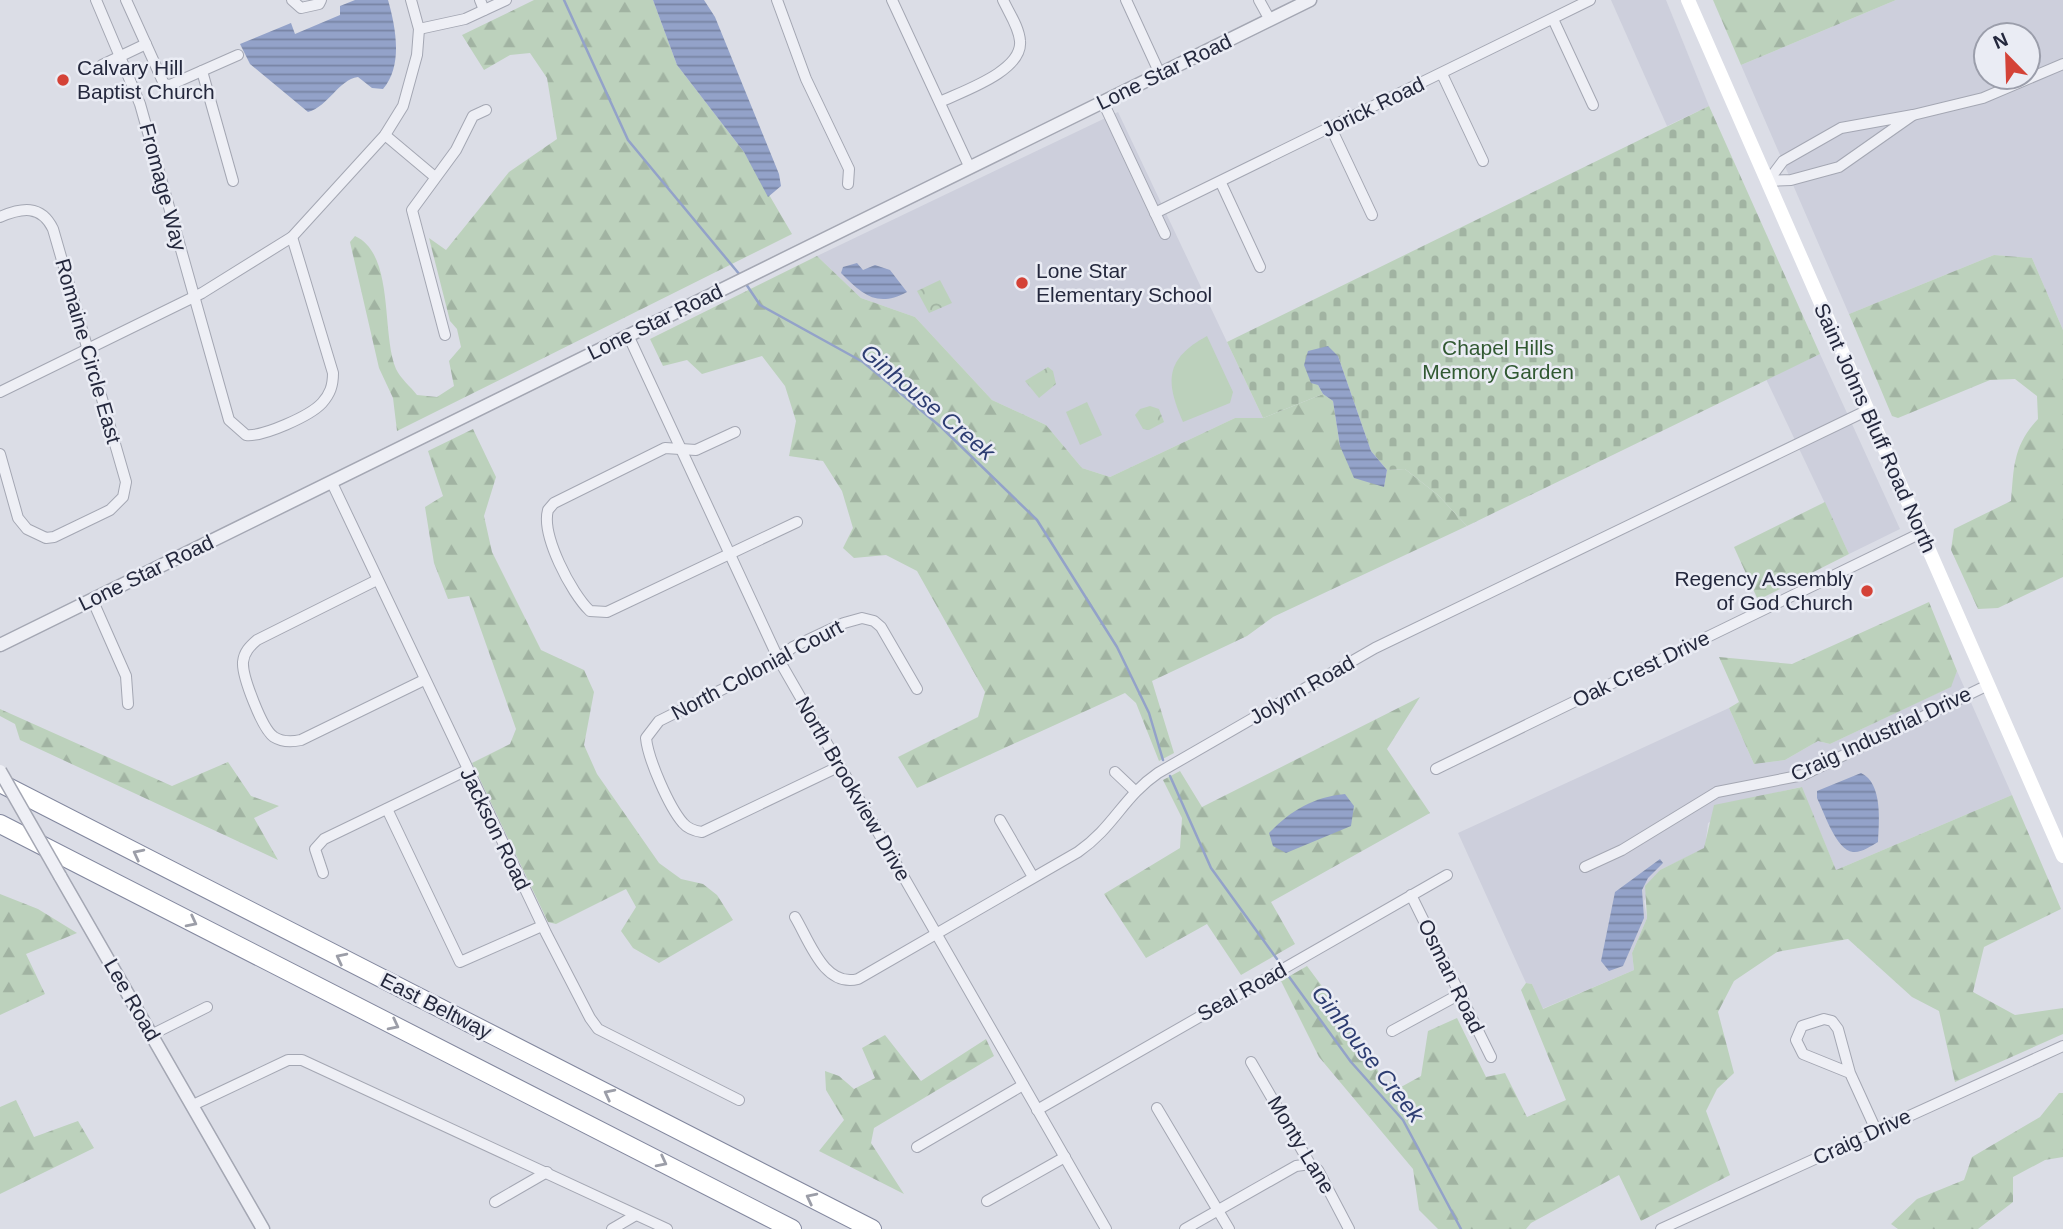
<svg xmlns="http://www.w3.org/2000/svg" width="2063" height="1229" viewBox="0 0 2063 1229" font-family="Arial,sans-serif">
	<defs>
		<pattern id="forest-firs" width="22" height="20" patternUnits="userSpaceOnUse" patternTransform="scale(1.75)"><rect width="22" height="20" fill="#bcd1bc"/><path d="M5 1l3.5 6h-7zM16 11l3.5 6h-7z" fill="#a1b3a2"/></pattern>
		<pattern id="cemetery-stones" width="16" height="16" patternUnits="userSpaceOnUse" patternTransform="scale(1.75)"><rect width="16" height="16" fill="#bcd1bc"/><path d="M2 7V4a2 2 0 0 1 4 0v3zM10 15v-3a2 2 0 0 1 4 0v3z" fill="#a1b3a2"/></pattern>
		<pattern id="park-crowns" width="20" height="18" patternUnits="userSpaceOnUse" patternTransform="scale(1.75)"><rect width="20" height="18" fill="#bcd1bc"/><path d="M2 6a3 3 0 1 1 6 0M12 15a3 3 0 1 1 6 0" fill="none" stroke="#a1b3a2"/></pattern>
		<pattern id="water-rules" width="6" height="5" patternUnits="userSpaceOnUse" patternTransform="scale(1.75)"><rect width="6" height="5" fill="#93a2c9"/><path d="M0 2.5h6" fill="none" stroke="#7884a4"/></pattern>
	</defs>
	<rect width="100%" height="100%" fill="#dbdde6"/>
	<g fill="#cdcfdc" fill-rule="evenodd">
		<path d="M1611 0H1666L1709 106 1667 126Z"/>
		<path d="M1896 0H2063V330L2032 258 1994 255 1849 314 1741 65ZM1986 35H2028V77H1986Z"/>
		<path d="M1118 112 1263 418H1235L1110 477 1082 468 1046 425 992 400 915 317 861 298 817 256Z"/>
		<path d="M1820 354 1900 529 1849 554 1766 379Z"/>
		<path d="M1957 671 2012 795 1836 870 1801 787 1770 794 1708 823 1705 848 1660 870 1644 901 1647 918 1632 953 1634 970 1542 1009 1532 984 1526 983 1458 833 1729 708 1754 764 1785 760 1818 741 1830 744 1950 687Z"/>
	</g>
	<g fill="url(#forest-firs)">
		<path d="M534 0H653L677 65 744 152 792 234 397 431 393 398 379 368 350 242 355 236C395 254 381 333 396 369 400 378 411 387 417 395L437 397 454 386 449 361 461 347 457 329 450 321 429 238 446 250 509 172 557 139 547 78 530 53 510 55 484 70 462 35Z"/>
		<path d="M1713 0H1896L1741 65Z"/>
		<path d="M1994 255 2032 258 2063 330V577L1998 608 1978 609 1951 550 1954 529 2011 501C2014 466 2013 446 2038 419L2037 396 2015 379 1990 380 1898 418 1892 416 1849 314Z"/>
		<path d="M817 256 861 298 915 317 992 400 1046 425 1082 468 1110 477 1235 418H1263L1323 394 1333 401 1340 446 1384 486 1387 470 1405 469 1438 495 1467 526 1273 617 1247 636 1152 681 1174 753 1159 761 1136 703 1125 693 917 788 898 757 978 717 985 692 917 571 886 555 854 558 843 548 853 528 842 491 823 461 789 456 796 421 785 386 762 356 702 374 687 360 663 366 650 339Z"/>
		<path d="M473 429 496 477 484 516 492 552 541 650 584 670 594 692 584 745 597 774 659 863 681 879 703 884 717 895 733 920 659 963 633 948 621 931 636 907 626 889 556 924 548 922 472 763 510 744 516 729 469 596 448 599 434 563 425 507 443 496 428 451Z"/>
		<path d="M1825 502 1849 554 1758 600 1734 547Z"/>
		<path d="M1929 602 1957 671 1951 687 1830 744 1818 741 1785 760 1754 764 1729 708 1739 702 1719 657 1792 664Z"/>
		<path d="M1420 697 1387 749 1430 813 1271 902 1295 944 1241 975 1207 924 1146 958 1104 894 1180 848 1182 818 1163 780 1180 771 1202 807Z"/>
		<path d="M0 709 172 786 228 762 251 796 279 806 254 818 278 860 20 740 15 724 0 716Z"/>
		<path d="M1802 787 1836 870 2012 795 2061 909 1984 947 1973 992 2015 1015 2063 1008V1034L1955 1082 1939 1011 1912 997 1848 939 1777 952 1734 981 1718 1012 1734 1073 1717 1089 1706 1111 1730 1175 1641 1221 1619 1175 1531 1223 1526 1229H1438L1419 1210 1413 1169 1319 1057 1281 981 1307 966 1359 1036 1383 1080 1401 1087 1421 1076 1428 1031 1457 1018 1486 1077 1505 1073 1527 1117 1566 1100 1521 990 1526 983 1532 984 1543 1009 1634 970 1632 953 1647 918 1645 886 1660 870 1704 848 1714 805Z"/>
		<path d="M0 894 38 909 77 933 26 954 45 994 0 1015Z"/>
		<path d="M885 1035 921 1081 986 1039 994 1056 874 1128 871 1143 904 1194 819 1151 844 1120 826 1090 825 1071 839 1076 854 1089 875 1078 862 1048Z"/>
		<path d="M2059 1093H2063V1157L2045 1160 2013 1177V1202L1978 1229H1898L1891 1224 1917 1199 1964 1180 1972 1157 2040 1117Z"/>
		<path d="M16 1100 34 1137 78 1121 94 1148 0 1194V1107Z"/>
	</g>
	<path fill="url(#cemetery-stones)" d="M1709 106 1820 354 1467 526 1438 495 1405 469 1387 470 1371 451 1338 356 1318 385 1323 394 1263 418 1227 342Z"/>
	<g fill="url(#park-crowns)">
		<path d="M940 280 952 303 929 313 917 291Z"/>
		<path d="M1048 367 1053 371 1056 384 1039 398 1025 381Z"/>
		<path d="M1150 406 1159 409 1164 422 1149 430 1143 429 1135 415 1140 409Z"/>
	</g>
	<g fill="#bcd1bc">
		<path d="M1207 336 1233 392 1230 403 1183 422C1165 381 1165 359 1207 336Z"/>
		<path d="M1087 402 1102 435 1080 445 1066 412Z"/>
	</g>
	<g fill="url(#water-rules)">
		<path d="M355 0H388C396 28 403 66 383 89L372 88 358 77C338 80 329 106 308 112L250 64 240 44 291 23 295 34 340 15V6Z"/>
		<path d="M653 0H704L715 17 779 174 781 186 768 197 744 152 677 65Z"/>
		<path d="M857 263 863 270 875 265 890 270 907 292C877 308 863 295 841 273L843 267Z"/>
		<path d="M1328 346 1338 356 1371 451 1387 470 1384 487 1354 478 1340 446 1333 401 1323 394 1318 385 1311 383 1304 365 1308 351Z"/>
		<path d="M1861 773C1883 783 1879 822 1878 842 1871 846 1861 853 1853 852 1836 850 1824 812 1817 798V791Z"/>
		<path d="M1345 794 1354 806 1351 826 1286 853 1273 846 1269 833C1291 810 1314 797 1345 794Z"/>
		<path d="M1660 859 1663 863 1648 878 1642 890 1644 918 1623 966 1609 971 1601 961 1615 892Z"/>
	</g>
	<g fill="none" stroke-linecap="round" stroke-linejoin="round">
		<g stroke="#93a2c9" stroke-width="2.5">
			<path d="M564 0 628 140 740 275"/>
			<path d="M746 284 760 305 863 362 941 427 1037 520 1117 647 1149 713 1163 760"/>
			<path d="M1170 776 1211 868 1277 959"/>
			<path d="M1287 974 1351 1062 1403 1120 1461 1229"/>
		</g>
		<defs>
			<g id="minor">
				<path d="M96 0 140 104 229 420 246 435C263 437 310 416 322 403 330 394 333 386 333 373L292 237"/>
				<path d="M126 0 164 84 170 85 238 55"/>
				<path d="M292 0 301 8 319 4 321 0"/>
				<path d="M480 0 484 10"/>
				<path d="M777 0 806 79 849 169 848 184"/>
				<path d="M892 0 969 166"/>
				<path d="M1126 0 1160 74"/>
				<path d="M1259 0 1270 20"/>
				<path d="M1553 19 1593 105"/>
				<path d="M419 29 465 19 506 0"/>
				<path d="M102 65 146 44"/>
				<path d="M202 71 233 181"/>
				<path d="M1442 74 1483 161"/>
				<path d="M940 102C963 91 1023 71 1020 41 1019 27 1009 13 1003 0"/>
				<path d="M1103 102 1165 234"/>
				<path d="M1913 115 1839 167 1791 180 1768 181 1783 161 1841 128Z"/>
				<path d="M1913 115 1983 98 2063 64"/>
				<path d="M1331 128 1372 215"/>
				<path d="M385 135 435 177"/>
				<path d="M1221 183 1260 267"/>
				<path d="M1155 213 1590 0"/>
				<path d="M0 217C21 208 41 204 53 229L126 482 123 497 110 510 54 537 46 538 27 529 18 518 0 454"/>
				<path d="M445 335 412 210 456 150 473 116 486 110"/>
				<path d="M628 335 779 660 1106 1229"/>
				<path d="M0 392 202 293 292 237 385 135 403 106 417 55 419 29 411 0"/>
				<path d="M735 432 696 450 665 448 554 503 548 510C541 535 571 593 590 611L607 612 797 522"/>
				<path d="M332 483 546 933 590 1018 598 1029 739 1100"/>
				<path d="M377 580 257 640C250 646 244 652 243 662 242 676 262 729 274 737 282 742 292 742 301 740L424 680"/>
				<path d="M92 599 126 676 128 704"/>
				<path d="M840 766 702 832C695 831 688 829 683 823 669 807 648 759 646 738L659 721 769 666 793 647 844 623 862 618 874 621 881 627 917 689"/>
				<path d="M1436 769 1921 533"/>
				<path d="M1115 772 1135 791"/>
				<path d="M387 809 460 962 542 926"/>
				<path d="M1000 820 1033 877"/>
				<path d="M1585 867 1622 850 1717 792 1803 775 1988 685"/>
				<path d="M323 873 315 849 324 839 467 770"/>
				<path d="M1411 895 1491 1057"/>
				<path d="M795 917C809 940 824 988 858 979L1078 852C1114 827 1123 797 1158 773L1375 648 1868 410"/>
				<path d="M1392 1031 1460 994"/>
				<path d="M153 1034 207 1007"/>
				<path d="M1251 1062 1310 1164 1318 1170 1349 1229"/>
				<path d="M1850 1073 1803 1054 1796 1040 1802 1026 1824 1019 1832 1021 1838 1029 1850 1073 1876 1130"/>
				<path d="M193 1105 288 1060H302L667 1229"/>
				<path d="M1157 1108 1229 1229"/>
				<path d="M1037 1110 1447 875"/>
				<path d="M917 1147 1023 1085"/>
				<path d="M987 1201 1065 1157"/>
				<path d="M495 1202 547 1172"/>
				<path d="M612 1229 636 1215"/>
				<path d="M1185 1229 1296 1166 1310 1164"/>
				<path d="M1661 1229 2063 1046"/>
			</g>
			<g id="tertiary">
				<path d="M0 645 1310 0"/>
				<path d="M60 876 263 1229"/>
			</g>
			<g id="motorway">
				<path d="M0 783 872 1229"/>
				<path d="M0 824 792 1229"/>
			</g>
		</defs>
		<use href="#minor" stroke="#a4a7b3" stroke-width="12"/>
		<use href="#tertiary" stroke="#a4a7b3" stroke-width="15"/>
		<use href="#motorway" stroke="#82879e" stroke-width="20"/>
		<use href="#minor" stroke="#eeeff5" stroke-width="10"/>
		<use href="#tertiary" stroke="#eeeff5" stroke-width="12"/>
		<path stroke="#fff" stroke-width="14" d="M1688 0 2063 856"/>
		<use href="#motorway" stroke="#fff" stroke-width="18"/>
		<defs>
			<path id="tertiary-bridge" d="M0 771 60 876"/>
		</defs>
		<use href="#tertiary-bridge" stroke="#a4a7b3" stroke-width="15" stroke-linecap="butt"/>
		<use href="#tertiary-bridge" stroke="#eeeff5" stroke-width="12"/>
	</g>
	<defs><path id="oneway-chevron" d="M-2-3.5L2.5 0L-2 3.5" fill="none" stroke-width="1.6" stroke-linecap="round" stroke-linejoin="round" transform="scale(1.75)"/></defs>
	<g stroke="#9c9ea8">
		<use href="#oneway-chevron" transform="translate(138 854) rotate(-153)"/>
		<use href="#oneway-chevron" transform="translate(192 922) rotate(27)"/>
		<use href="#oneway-chevron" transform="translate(341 958) rotate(-153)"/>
		<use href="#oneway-chevron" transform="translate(394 1025) rotate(27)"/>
		<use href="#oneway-chevron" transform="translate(609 1094) rotate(-153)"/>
		<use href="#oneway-chevron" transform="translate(662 1162) rotate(27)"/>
		<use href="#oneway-chevron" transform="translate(811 1198) rotate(-153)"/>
	</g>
	<g fill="#d44237" stroke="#eaecf4" stroke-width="2.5">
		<circle cx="63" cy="80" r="7"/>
		<circle cx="1022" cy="283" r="7"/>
		<circle cx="1867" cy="591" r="7"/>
	</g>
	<g text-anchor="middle" stroke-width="5" stroke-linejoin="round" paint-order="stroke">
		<g font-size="21" fill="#24283d" stroke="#eaecf4" text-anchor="start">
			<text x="77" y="75">Calvary Hill<tspan x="77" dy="24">Baptist Church</tspan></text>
			<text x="1036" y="278">Lone Star<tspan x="1036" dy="24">Elementary School</tspan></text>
			<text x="1853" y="586" text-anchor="end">Regency Assembly<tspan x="1853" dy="24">of God Church</tspan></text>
		</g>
		<g font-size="21" fill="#24283d" stroke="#eaecf4">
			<text transform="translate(1164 72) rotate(-26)" y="7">Lone Star Road</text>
			<text transform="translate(1373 107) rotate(-26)" y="7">Jorick Road</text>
			<text transform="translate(163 187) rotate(75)" y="7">Fromage Way</text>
			<text transform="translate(655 322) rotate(-26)" y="7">Lone Star Road</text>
			<text transform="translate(88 351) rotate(74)" y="7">Romaine Circle East</text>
			<text transform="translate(1875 428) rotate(66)" y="7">Saint Johns Bluff Road North</text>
			<text transform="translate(146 573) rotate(-26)" y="7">Lone Star Road</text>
			<text transform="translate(1641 669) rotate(-26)" y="7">Oak Crest Drive</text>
			<text transform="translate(757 670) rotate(-28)" y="7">North Colonial Court</text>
			<text transform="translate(1302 690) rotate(-30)" y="7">Jolynn Road</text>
			<text transform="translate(1881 734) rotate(-25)" y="7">Craig Industrial Drive</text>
			<text transform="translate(853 789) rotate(60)" y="7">North Brookview Drive</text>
			<text transform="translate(495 829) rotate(64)" y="7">Jackson Road</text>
			<text transform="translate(1451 976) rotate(64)" y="7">Osman Road</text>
			<text transform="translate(1242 992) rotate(-29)" y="7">Seal Road</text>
			<text transform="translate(132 1000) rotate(60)" y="7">Lee Road</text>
			<text transform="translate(436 1006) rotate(27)" y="7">East Beltway</text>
			<text transform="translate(1862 1137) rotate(-25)" y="7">Craig Drive</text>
			<text transform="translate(1301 1145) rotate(59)" y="7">Monty Lane</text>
		</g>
		<g font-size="21" fill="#315932" stroke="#eaecf4">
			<text x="1498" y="355">Chapel Hills<tspan x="1498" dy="24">Memory Garden</tspan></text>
		</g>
		<g font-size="23" font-style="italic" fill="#2d3d72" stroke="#eaecf4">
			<text transform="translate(928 402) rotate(40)" y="8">Ginhouse Creek</text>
			<text transform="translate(1368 1054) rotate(52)" y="8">Ginhouse Creek</text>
		</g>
	</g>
	<g transform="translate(2007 56) rotate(337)"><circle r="33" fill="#eaecf4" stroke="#9b9eab" stroke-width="2"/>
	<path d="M0-5L12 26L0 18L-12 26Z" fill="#d44237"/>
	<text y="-10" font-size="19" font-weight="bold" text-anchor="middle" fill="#24283d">N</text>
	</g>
</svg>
